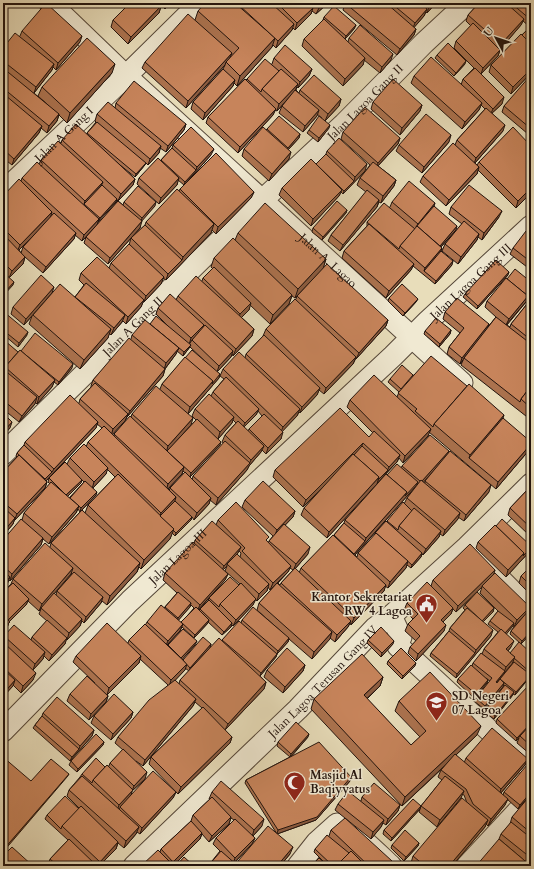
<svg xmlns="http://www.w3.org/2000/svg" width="534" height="869" viewBox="0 0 534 869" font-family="Cardo,serif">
	<rect width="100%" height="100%" fill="#e8ddba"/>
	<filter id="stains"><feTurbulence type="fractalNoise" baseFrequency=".005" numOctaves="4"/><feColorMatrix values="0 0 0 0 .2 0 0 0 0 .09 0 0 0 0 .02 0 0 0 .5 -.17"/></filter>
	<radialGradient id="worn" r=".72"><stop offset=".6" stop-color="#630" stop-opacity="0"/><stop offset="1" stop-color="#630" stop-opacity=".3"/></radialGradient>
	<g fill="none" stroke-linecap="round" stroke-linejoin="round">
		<defs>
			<g id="minor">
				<path id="s1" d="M50 3 126 76 462 383"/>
				<path id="s2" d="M3 192 126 76 200 3"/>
				<path id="s3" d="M3 454 241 220 344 124 424 43 467 3"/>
				<path d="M474 553 531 610"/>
				<path d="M391 616 401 637 397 644 398 646 531 769"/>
				<path id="s4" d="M3 731 130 601 393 356 428 321 531 226"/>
				<path id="s5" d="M134 866 298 709 375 628 391 616 467 547 531 484"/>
				<path d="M298 866 317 842 337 824C350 825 380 856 391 866"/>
				<path d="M467 866 531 797"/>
			</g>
		</defs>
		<use href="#minor" stroke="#544638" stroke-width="23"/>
		<use href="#minor" stroke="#f0e9d2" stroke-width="21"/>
	</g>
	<g fill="#ab724e" stroke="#22130d" fill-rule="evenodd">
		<path d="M159 3H170L165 9Z"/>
		<path d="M241 3H328L316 14 312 11 311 14 295 30 293 28 292 30 276 48 273 45 272 47 237 86 234 83 233 86 203 120 191 109 193 102 223 69 225 65 186 108 142 68 145 62 195 20 198 11 239 6Z"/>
		<path d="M345 3 388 5 389 3H436L427 13 426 12 424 16 414 27 416 29 414 35 397 55 343 10Z"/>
		<path d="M479 3H531V73L511 94 489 72 491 65 530 27 523 21 521 25 500 49V50L498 56 481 74 502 104 492 113 503 131 475 163 477 165 479 162 531 193 516 208 478 170 477 174 446 206 420 182 423 176 455 145 457 140 485 109 481 105 479 110 462 129 411 83 414 76 461 85 463 79 474 68 454 48 456 41 471 26 466 21 468 15Z"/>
		<path d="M161 6 159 13 128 44 111 27 113 20Z"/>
		<path d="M324 17 356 25 354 29 345 39 348 42 349 38 391 60 380 73 364 60 363 65 343 86 302 46 304 39 323 20Z"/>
		<path d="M22 31 80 42 56 70 53 67 52 70 34 93 49 106 38 96 42 87 112 73 67 123 59 115 57 121 47 133 41 128 39 133 12 165 3 158V48L20 36Z"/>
		<path d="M437 55 465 64 454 76 435 58Z"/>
		<path d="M274 58 312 69 309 76 298 88 297 87 296 90 299 93 300 90 341 99 339 106 325 121 329 128 318 142 307 133 309 130 322 118 317 114V116L303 132 279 113 282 106 287 100 277 111 275 110 273 115 238 153 206 123 208 117 246 80 247 79 272 64Z"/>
		<path d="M531 78V130L528 134 502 112 504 106Z"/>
		<path d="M373 102 422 105 420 111 400 135 371 109Z"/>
		<path d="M116 103 186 124 184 130 166 152 160 148 159 153 148 165 146 163 144 166 135 177 115 161 135 179 133 185 118 201 123 205 124 202 155 206 141 220 140 228 108 264 84 243 86 237 92 230 82 241 75 235 74 239 43 273 25 257 23 264 9 278 3 271V196L21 181 22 178 39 164 41 160 61 143 62 140 87 134V133L96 122 95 121 97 114 115 108ZM117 200 118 201 97 225 98 221 116 202ZM33 236 23 247 21 253 19 250Z"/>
		<path d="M267 129 300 134 299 138 288 150 289 159 269 181 242 156 244 149 266 130Z"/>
		<path d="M343 132 400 138 398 144 378 166 396 180 394 186 381 203 379 202 377 207 340 251 328 241 331 235 366 192 357 185 360 178 370 165 341 139Z"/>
		<path d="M449 142 422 173 396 151 399 145Z"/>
		<path d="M173 145 211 155 184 185 178 180 177 185 159 204 137 184 139 178 161 162V160L172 148Z"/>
		<path d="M327 151 365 171 343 194 341 192 339 196 311 226 279 195 282 188 316 164 326 154Z"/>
		<path d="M180 189 254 192 251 198 216 234 212 230 211 233 166 280 163 278 161 284 144 302H143L141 307 126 324 123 321 111 335 109 333 108 338 80 369 29 324 32 316 24 325 11 314 13 307 52 293 75 297 84 285 79 280 81 273 109 268 111 263 129 245 131 238 145 225 146 222 179 191Z"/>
		<path d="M392 202 434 206 456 230 441 247V251L452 265 435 284 413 266 411 270 386 298 342 258 344 251 367 226V222L390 207Z"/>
		<path d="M451 207 499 217 482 240 478 237 477 240 458 264 442 251 445 244 462 224 449 214Z"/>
		<path d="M347 210 346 213 322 240 312 232 313 228Z"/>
		<path d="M238 233 326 259 323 268 388 320 386 326 356 359V358L353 364 324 394 319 390 317 395 300 413 299 412 297 416 282 431 281 439 266 454 262 450 261 452 249 466 247 470 216 505 210 500 209 504 194 520 192 517 191 520 175 536 172 533 170 539 141 569 139 567 137 572 107 605 102 601 101 603 84 623 82 621 80 626 67 640 66 639 65 644 49 661 44 656 43 659 33 670V680L21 693 13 685 3 697V639L4 636 31 640 32 637 47 621 39 614 41 609 39 611 28 601 26 605 9 622 6 631 3 634V592L11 584 13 579 50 547 51 543 80 512 78 509 76 513 49 544 43 539 41 545 10 581 9 580 7 584 3 589V540L22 520 24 513 50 484 48 482 49 478 67 464 70 458 86 447 88 442 102 428 97 424 96 428 46 481 47 482 45 488 14 521 13 524 3 536V472L17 457 16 456 17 453 24 445 25 442 79 403 80 399 91 387V386L93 380 131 339 132 335 150 324 169 327 156 314 158 308 176 300 178 296 202 281 203 278 213 269 211 267 214 258 235 240ZM311 281 297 296 296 299 266 329 263 336 246 354 245 358 223 369 220 376 224 379 213 392 211 396 195 409 192 416 196 420 173 445 191 425 188 414 219 378 220 374 217 372 231 357 232 354 233 356 252 336 254 329 241 317 249 310 250 305 270 324 289 304 292 296 295 298ZM190 347 208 364 185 358 162 384 160 389 132 414 131 417 114 434V436L112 434 125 421 127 417 163 376 165 369 176 354 177 351 183 356ZM258 411 262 416 249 429 248 431 244 427 256 415ZM233 420 236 423 225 435 222 442 224 443 193 476 192 480 170 488 169 491 168 489 182 474 183 471 190 477 220 445 218 439 232 423ZM107 469 115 477 88 505 85 513 82 510 96 495 93 488 106 474ZM78 476 84 482 69 498 67 496 81 483ZM71 573 72 574 57 591 56 595 54 594Z"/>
		<path d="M531 235V270L510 254 513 248Z"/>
		<path d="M531 272V282L528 279Z"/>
		<path d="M508 275 477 309 463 297 465 294Z"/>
		<path d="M531 296 507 325 510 327 511 324 531 299V420L461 365 463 360 460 364 447 354 449 347 460 333 443 319 445 312 489 324 487 328 496 317 485 307 487 301Z"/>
		<path d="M389 298 416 302 403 316 388 301Z"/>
		<path d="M3 313 27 335 18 347 4 335 3 338Z"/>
		<path d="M451 330 450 334 439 347 424 334 425 331Z"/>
		<path d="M3 341 18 352 21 351 72 368 58 385 54 382 52 387 37 404 35 402V404L19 422 3 409Z"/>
		<path d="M413 375 503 418 530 449 496 489 429 432 428 436 403 463 399 458 397 462 327 538 301 515 304 508 325 485 303 507 273 477 275 470 369 437 373 433 347 407 350 400 397 397 399 392 388 382 390 379Z"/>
		<path d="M449 451 448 453 489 492 464 521 458 517V519L443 536 440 534 439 537 423 555 422 554 421 557 411 568 407 565 406 568 388 588 385 586 384 591 351 625 350 623 348 627 335 642 330 638 312 659 289 639 288 642 277 654 276 657 260 676 266 682 264 689 225 730 232 737 230 743 178 794 149 764 151 757 202 708 195 702 193 706 143 766 136 761 145 779 132 791 131 795 176 792 173 798 140 834 137 832 136 834 124 848 118 843 116 849 99 866H49L48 865 50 859 68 840 45 819 47 815 79 809V808L67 796 69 790 80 777 82 774 109 766 110 763 123 750 115 743 118 737 168 685 140 659 139 663 107 694 108 696 106 702 89 720 67 701 70 694 95 683 73 662 76 656 128 643 129 640 146 624 147 622 164 608 177 593 163 580 165 573 194 544 195 540 216 525 218 520 268 543 269 541 273 536 242 507 245 500 295 511 293 517 285 525 308 554 295 569 299 573 301 568 334 535 344 523 345 520 387 475 401 468 402 466ZM437 466 425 481V483L423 482ZM416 486 407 498 404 504 387 521V522L375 533V535L358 553 357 557 355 555ZM239 551 241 553 240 557 237 554ZM227 566 225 571 240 584 209 598 225 580 228 574 223 570ZM290 568 293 570 281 583 280 585 278 583 288 572ZM277 584 259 603 257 610 285 635 242 620 241 623 222 640V641L210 648 211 644 183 660 182 659 195 645H167L180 631 182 627 194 638 208 623V622L222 635 231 627 232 625 233 626 253 605 255 599 257 601 267 591 268 587 270 590ZM209 598 208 601 200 609 199 611V610ZM191 605 194 608 181 623 178 620 190 607ZM185 668 189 671 180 680 179 684 175 680 185 670Z"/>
		<path d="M531 486V536H530L508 515 510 508Z"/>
		<path d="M478 542 531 546V550L506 577 476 548Z"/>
		<path d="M531 566V595L519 583 521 576Z"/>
		<path d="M495 570 493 575 531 611V633L521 644 510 634 511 631 514 627 513 625 506 634 511 647 508 651 510 653H531V678L530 677 529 678 515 695 513 694 512 696 494 719 484 712 486 709 504 686H503L484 709 474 701 476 698 490 681 486 678 488 680 487 683 474 698 457 682 458 679 472 666 473 663 482 654 484 649 498 632 488 624 490 621 498 611 480 593 482 587 477 592 494 608 493 612 483 622 491 636 456 678 430 656 431 653 449 631 450 628 465 610 463 608 465 605 471 598 456 612 453 609 451 614 443 622 444 631 416 661 408 653 410 647 416 641 405 631 408 624 413 619 404 610 407 603 431 586 433 580ZM513 662H514L500 680 496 683 503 675 504 673 512 664Z"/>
		<path d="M531 634V643L528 640 529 637Z"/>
		<path d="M368 640 393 644 381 657 367 643Z"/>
		<path d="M388 661 415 666 402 679 387 664Z"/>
		<path d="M305 665 303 671 283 693 264 677 267 670Z"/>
		<path d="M383 677 380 686 367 699 411 745 420 737 395 711 399 701 477 735 456 755 464 763 466 758 528 759 525 765 501 793 503 795 504 792 531 768V794L518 809 507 799 505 805 488 826 486 824 485 827 452 866H414L411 863 413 856 467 803 464 795 462 794 461 798 437 827 419 812 421 806 442 780 438 777 441 770 445 766 402 806 311 709 314 699Z"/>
		<path d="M531 687V755L517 743 519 738 516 741 496 723 497 719Z"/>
		<path d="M133 712 131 718 111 740 91 723 94 716Z"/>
		<path d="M43 713 94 730 92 736 70 761 33 728 35 725 42 716Z"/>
		<path d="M308 737 291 757 350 781 316 820 277 834 245 783 246 780 290 757 277 746 278 742Z"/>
		<path d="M104 742 103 745 77 772 69 765 71 761Z"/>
		<path d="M212 792 262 826 253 836 255 838 252 844 234 863 237 865 238 861 290 854 280 866H208L220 851 213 844 216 838 234 820 231 818 229 824 209 842 202 834 200 839 173 866 160 852 161 849 191 821 193 815 210 799H209Z"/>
		<path d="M362 797 400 805 398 811 386 825 383 823 381 827 371 839 335 810 338 804 361 801Z"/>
		<path d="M531 798V866L499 839 501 834 510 824 512 817Z"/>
		<path d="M420 809 391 841 383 834 384 830Z"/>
		<path d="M331 830 390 865 396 866H328L314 852 315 849 329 836Z"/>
		<path d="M419 843 418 846 404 861 391 848 392 845Z"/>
	</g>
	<g fill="#8b5c40" stroke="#22130d">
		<path d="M167 3H170L165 9Z"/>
		<path d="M324 3H328L316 14 319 8Z"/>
		<path d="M432 3H436L427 13 429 7Z"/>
		<path d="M161 6 159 13 128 44 131 37Z"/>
		<path d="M313 8 311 14 295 30 297 23Z"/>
		<path d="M427 9 424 16 412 30 415 23Z"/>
		<path d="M524 19 521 25 499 51 501 44Z"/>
		<path d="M294 24 292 30 276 48 278 41Z"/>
		<path d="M356 25 354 29 345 39 346 36Z"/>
		<path d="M416 29 414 35 397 55 400 49Z"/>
		<path d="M82 36 80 42 56 70 58 63Z"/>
		<path d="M275 38 272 47 237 86 240 76Z"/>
		<path d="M500 50 498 56 481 74 483 68Z"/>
		<path d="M232 53 229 60 226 62 225 65 186 108 188 101Z"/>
		<path d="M393 54 391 60 380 73 382 67Z"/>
		<path d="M365 58 363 65 343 86 345 79Z"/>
		<path d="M466 61 465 64 454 76 456 73Z"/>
		<path d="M54 64 52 70 34 93 36 87Z"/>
		<path d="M115 64 112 73 67 123 70 113Z"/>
		<path d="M312 69 309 76 298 88 300 82Z"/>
		<path d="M531 69V73L511 94 513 87Z"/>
		<path d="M235 80 233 86 203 120 205 113Z"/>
		<path d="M298 84 295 91 277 111 279 104Z"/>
		<path d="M504 97 502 104 490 115 493 109Z"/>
		<path d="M341 99 339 106 325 121 328 114Z"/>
		<path d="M482 103 479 110 462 129 465 122Z"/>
		<path d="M422 105 420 111 400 135 402 128Z"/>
		<path d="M276 109 273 115 238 153 240 147Z"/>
		<path d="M319 110 317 116 303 132 305 126Z"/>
		<path d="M59 114 57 121 47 133 49 126Z"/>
		<path d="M186 124 184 130 166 152 168 146Z"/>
		<path d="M330 125 329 128 318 142 319 138Z"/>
		<path d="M505 125 503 131 474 164 476 158Z"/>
		<path d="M42 126 39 133 12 165 14 159Z"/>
		<path d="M531 127V130L528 134 530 128Z"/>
		<path d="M300 134 299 138 286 152 288 148Z"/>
		<path d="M451 135 449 142 422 173 424 167Z"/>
		<path d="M400 138 398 144 375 169 378 163Z"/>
		<path d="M161 146 159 153 148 165 150 159Z"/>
		<path d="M214 149 211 155 184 185 185 182 196 170 197 167Z"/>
		<path d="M291 152 289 159 269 181 272 174Z"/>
		<path d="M146 163 144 166 135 177 136 174Z"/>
		<path d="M367 164 365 171 343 194 344 191 354 181 355 177Z"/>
		<path d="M479 167 477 174 446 206 449 200Z"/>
		<path d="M179 178 177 185 159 204 161 198Z"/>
		<path d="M135 179 133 185 118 201 121 194Z"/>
		<path d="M396 180 394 186 381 203 383 196Z"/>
		<path d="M103 182 100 188 84 204 85 201Z"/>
		<path d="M531 188V193L516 208 518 201Z"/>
		<path d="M342 190 339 196 311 226 313 219Z"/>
		<path d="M254 192 251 198 216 234 218 227Z"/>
		<path d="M117 199 116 202 98 222 100 218Z"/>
		<path d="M379 200 377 207 340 251 343 245Z"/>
		<path d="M156 202 155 206 141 222 142 218Z"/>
		<path d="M435 203 433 210 416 227 418 224Z"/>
		<path d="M347 210 346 213 322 240 323 237Z"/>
		<path d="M502 211 499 217 482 240 484 233Z"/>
		<path d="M52 212 50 219 17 252 20 245Z"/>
		<path d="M99 219 97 225 82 241 84 235Z"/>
		<path d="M142 221 140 228 108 264 110 258Z"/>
		<path d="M214 224 211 233 166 280 168 274 182 260 183 257Z"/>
		<path d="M457 226 456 230 438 250 439 247Z"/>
		<path d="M76 233 74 239 43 273 46 267Z"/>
		<path d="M479 234 477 240 458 264 461 257Z"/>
		<path d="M442 248 440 254 424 271 425 268Z"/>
		<path d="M25 257 23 264 9 278 12 271Z"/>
		<path d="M326 259 323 269 295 298 298 289Z"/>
		<path d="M453 261 452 265 435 284 436 281Z"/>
		<path d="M414 264 411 270 386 298 389 291Z"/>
		<path d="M509 272 508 275 477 309 478 306Z"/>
		<path d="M164 277 161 284 144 302 146 296Z"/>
		<path d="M14 282 13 285 3 296V294Z"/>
		<path d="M54 287 52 293 24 325 26 319Z"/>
		<path d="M531 294V296L506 325 509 319 528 296Z"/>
		<path d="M292 295 289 304 270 324 273 315Z"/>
		<path d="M418 299 416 302 403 316 405 313Z"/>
		<path d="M144 300 141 307 126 324 128 317Z"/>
		<path d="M251 303 249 310 238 321 240 314Z"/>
		<path d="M125 315 122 322 111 335 114 328Z"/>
		<path d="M388 320 386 326 356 359 359 353Z"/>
		<path d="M489 324 486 331 464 358 463 360 460 364 462 358Z"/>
		<path d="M204 325 201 332 192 340 190 343 189 345 191 338Z"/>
		<path d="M111 329 108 338 80 369 84 360Z"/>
		<path d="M254 329 252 336 233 356 236 349Z"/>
		<path d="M451 330 450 334 439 347 440 344Z"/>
		<path d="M28 332 27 335 18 347 19 343Z"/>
		<path d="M191 345 189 348 183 356 184 352Z"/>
		<path d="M179 348 176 354 164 370 166 363Z"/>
		<path d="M233 351 231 357 217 372 219 366Z"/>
		<path d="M356 357 353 364 324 394 326 388Z"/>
		<path d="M73 364 72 368 58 385 59 382Z"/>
		<path d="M165 369 163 376 127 417 130 411Z"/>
		<path d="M220 374 219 378 188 414 190 407 213 381Z"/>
		<path d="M55 380 52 387 37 404 39 397Z"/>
		<path d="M320 388 317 395 300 413 302 407Z"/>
		<path d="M37 397 35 404 19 422 22 416Z"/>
		<path d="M259 409 256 415 242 429 245 423Z"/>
		<path d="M300 409 297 416 280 434 283 427Z"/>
		<path d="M128 414 125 421 111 436 113 429Z"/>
		<path d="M504 415 501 425 469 458 470 455Z"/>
		<path d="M234 417 232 423 218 439 220 432Z"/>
		<path d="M193 418 191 425 166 453 168 446Z"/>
		<path d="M12 422 10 428 3 436V432Z"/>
		<path d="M98 422 96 428 44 483 45 479 52 472 54 469Z"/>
		<path d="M431 429 428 436 403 463 405 456Z"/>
		<path d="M283 432 281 439 266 454 268 448Z"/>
		<path d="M221 442 220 445 190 477 191 473Z"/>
		<path d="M363 443 360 450 303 507 306 500Z"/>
		<path d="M531 444 530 449 496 489 498 482Z"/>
		<path d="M264 446 261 452 249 466 247 470 216 505 218 498 249 464 251 460Z"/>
		<path d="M449 451 448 455 420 486 421 482Z"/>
		<path d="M400 455 397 462 386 473 389 467Z"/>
		<path d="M184 467 182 474 166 491 168 484Z"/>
		<path d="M108 468 106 474 92 489 94 482Z"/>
		<path d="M388 470 386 473 377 484 378 480Z"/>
		<path d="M379 477 377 484 327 538 329 532Z"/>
		<path d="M82 480 81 483 65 499 66 495Z"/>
		<path d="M47 482 45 488 14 521 17 514Z"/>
		<path d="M418 482 416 486 352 558 353 555 365 541 366 538 407 492Z"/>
		<path d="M491 485 489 492 464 521 466 515Z"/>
		<path d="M97 492 96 495 80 512 81 508Z"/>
		<path d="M176 497 174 504 160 516 161 513Z"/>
		<path d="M211 498 209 504 194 520 197 513Z"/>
		<path d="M79 506 76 513 49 544 52 537Z"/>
		<path d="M295 511 293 517 274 537 277 530Z"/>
		<path d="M460 513 458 519 443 536 445 530Z"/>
		<path d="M192 517 191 520 175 536 176 533Z"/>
		<path d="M15 518 13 524 3 536V532Z"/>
		<path d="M174 529 170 539 141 569 144 560Z"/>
		<path d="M441 531 439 537 423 555 426 549Z"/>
		<path d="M43 538 41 545 10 581 12 574Z"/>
		<path d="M241 547 238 553 228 565 227 564V566L221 572 224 566Z"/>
		<path d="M310 547 308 554 293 571 296 564Z"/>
		<path d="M531 548V550L506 577 508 570 524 553Z"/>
		<path d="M422 553 421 557 411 568 412 565Z"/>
		<path d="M408 561 406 568 388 588 390 582Z"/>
		<path d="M140 563 137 572 107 605 110 596Z"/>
		<path d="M291 566 288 572 270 590 273 583Z"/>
		<path d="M73 568 71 574 42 608H41L39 611 42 604Z"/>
		<path d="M495 570 493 577 482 586V587L456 612 458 606Z"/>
		<path d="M228 574 225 580 197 611 200 605Z"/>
		<path d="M10 577 7 584 3 589V585Z"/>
		<path d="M269 584 267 591 257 601 259 594Z"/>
		<path d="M386 585 384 591 351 625 354 618Z"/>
		<path d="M103 597 101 603 84 623 86 617Z"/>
		<path d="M29 599 26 605 9 622 6 631 3 634V628L7 620Z"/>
		<path d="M256 599 253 605 233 626 236 620Z"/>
		<path d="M191 603 190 607 177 622 178 618Z"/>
		<path d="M530 607 527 613 514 627 517 620Z"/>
		<path d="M453 608 451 614 439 626 441 620Z"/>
		<path d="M494 608 493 612 481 624 482 621Z"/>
		<path d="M82 619 80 626 67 640 69 633Z"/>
		<path d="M209 620 208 623 194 638 195 635Z"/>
		<path d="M351 621 348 627 335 642 337 635Z"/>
		<path d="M232 623 231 627 222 635 224 632Z"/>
		<path d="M514 623 513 626 504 637 505 633Z"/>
		<path d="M183 624 180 631 165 647 168 641Z"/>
		<path d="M446 625 444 631 416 661 418 654Z"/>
		<path d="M493 630 491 636 456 678 457 674 475 653 476 650Z"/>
		<path d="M531 631V633L521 644 522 641Z"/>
		<path d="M332 632 330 639 312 659 314 652Z"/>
		<path d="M67 638 65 644 49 661 52 655Z"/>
		<path d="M289 638 288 642 277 654 276 657 260 676 261 673 277 654 278 651Z"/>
		<path d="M197 641 195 645 180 662 181 658Z"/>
		<path d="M394 641 393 644 381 657 382 653Z"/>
		<path d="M514 641 511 647 504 656 506 649Z"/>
		<path d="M211 644 210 648 189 671 190 668Z"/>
		<path d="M45 652 43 659 33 670 35 664Z"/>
		<path d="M141 656 139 663 107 695 109 688Z"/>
		<path d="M515 657 512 664 504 673 503 675 494 686 496 682 504 672 506 667Z"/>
		<path d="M416 663 415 666 402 679 403 676Z"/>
		<path d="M187 664 185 670 169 687 171 680Z"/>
		<path d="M305 665 303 671 283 693 285 687Z"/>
		<path d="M36 673 33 680 21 693 23 686Z"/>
		<path d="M531 675 529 678 515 695 516 692Z"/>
		<path d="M383 677 380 686 360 705 364 695Z"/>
		<path d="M15 680 13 686 3 697V694Z"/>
		<path d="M488 680 487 683 474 698 476 694Z"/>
		<path d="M266 682 264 689 225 730 228 724Z"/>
		<path d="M504 683 503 687 484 709 485 706Z"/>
		<path d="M514 692 512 696 494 719 495 716Z"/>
		<path d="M108 696 106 702 89 720 91 714Z"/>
		<path d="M196 699 193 706 143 766 145 760Z"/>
		<path d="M133 712 131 718 111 740 113 734Z"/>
		<path d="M531 723V725L520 736 516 741 517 738Z"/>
		<path d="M481 726 477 735 402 806 405 797Z"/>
		<path d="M94 730 92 736 70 761 72 757 79 749 80 746Z"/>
		<path d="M309 734 308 737 290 757 291 754Z"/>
		<path d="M232 737 230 743 178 794 181 787Z"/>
		<path d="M104 742 103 745 77 772 78 769Z"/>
		<path d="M528 759 525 765 499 795 501 789Z"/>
		<path d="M147 772 145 779 132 791 131 796 117 811 119 805 132 791 134 786Z"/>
		<path d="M69 774 67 777 3 852V850Z"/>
		<path d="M351 777 350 781 316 820 277 834 278 830Z"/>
		<path d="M464 791 461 798 437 827 440 820Z"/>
		<path d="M176 792 173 798 140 834 142 828Z"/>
		<path d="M531 792V794L518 809 520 805Z"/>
		<path d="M508 799 505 805 488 826 491 819Z"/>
		<path d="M400 805 398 811 386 825 388 819Z"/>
		<path d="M421 806 420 809 391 841 392 838Z"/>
		<path d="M231 817 229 824 209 842 212 836Z"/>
		<path d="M264 819 262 826 252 837 254 830Z"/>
		<path d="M384 820 381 827 371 839 373 832Z"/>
		<path d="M488 820 485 827 452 866H449Z"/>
		<path d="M139 827 136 834 124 848 126 841Z"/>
		<path d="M202 833 200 839 173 866H172L173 862Z"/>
		<path d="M255 838 252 844 233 864 235 858Z"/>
		<path d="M118 842 116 849 99 866H98L100 862Z"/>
		<path d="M419 843 418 846 404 861 406 857Z"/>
		<path d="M293 847 290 854 280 866H277Z"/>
		<path d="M392 861 390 866H387Z"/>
	</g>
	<g fill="#c7845b" stroke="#22130d">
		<path d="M46 3 82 36 58 63 22 31Z"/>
		<path d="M130 3H158L161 6 131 37 113 20Z"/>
		<path d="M205 3H235L275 38 240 76 226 62 239 48 198 11Z"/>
		<path d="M241 3H271L294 24 278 41 239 5Z"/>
		<path d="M277 3H309L313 8 297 23Z"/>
		<path d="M314 3H324L319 8Z"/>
		<path d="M345 3H386L416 29 400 49Z"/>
		<path d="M391 3H420L427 9 415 23Z"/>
		<path d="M425 3H432L429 7Z"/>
		<path d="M479 3H506L524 19 501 44 468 15Z"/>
		<path d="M511 3H531V20Z"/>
		<path d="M334 6 356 25 346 36 324 17Z"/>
		<path d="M188 14 232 53 188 101 145 62Z"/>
		<path d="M324 19 365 58 345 79 304 39Z"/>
		<path d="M473 23 500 50 483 68 456 41Z"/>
		<path d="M360 25 393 54 382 67 349 38Z"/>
		<path d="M530 27H531V44L522 35Z"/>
		<path d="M15 33 54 64 36 87 3 61V48Z"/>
		<path d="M521 34 531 44V69L513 87 491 65Z"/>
		<path d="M87 38 115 64 70 113 42 87Z"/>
		<path d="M448 43 466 61 456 73 437 55Z"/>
		<path d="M285 45 312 69 300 82 274 58Z"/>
		<path d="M431 57 482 103 465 122 414 76Z"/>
		<path d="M265 59 279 71 262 89 261 92 247 79Z"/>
		<path d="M3 68 59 114 49 126 3 88Z"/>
		<path d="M475 68 504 97 493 109 463 79Z"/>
		<path d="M223 69 235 80 205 113 193 102Z"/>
		<path d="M281 69 298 84 279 104 262 89Z"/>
		<path d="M314 75 341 99 328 114 300 90Z"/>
		<path d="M530 76 531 78V127L530 128 504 106Z"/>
		<path d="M245 79 276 109 240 147 208 117Z"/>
		<path d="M393 79 422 105 402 128 373 102Z"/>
		<path d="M134 81 186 124 168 146 116 103Z"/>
		<path d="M295 90 319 110 305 126 282 106Z"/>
		<path d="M5 95 42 126 14 159 3 149V97Z"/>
		<path d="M108 102 161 146 150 159 97 114Z"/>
		<path d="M365 107 400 138 378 163 343 132Z"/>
		<path d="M486 108 505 125 476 158 457 140Z"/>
		<path d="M426 114 451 135 424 167 399 145Z"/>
		<path d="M279 116 300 134 288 148 267 129Z"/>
		<path d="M319 116 330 125 319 138 309 130Z"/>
		<path d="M97 122 146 163 136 174 87 133Z"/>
		<path d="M76 124 135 179 121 194 62 140Z"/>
		<path d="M191 127 214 149 197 167 173 145Z"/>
		<path d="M263 127 291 152 272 174 244 149Z"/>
		<path d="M513 127 531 146V188L518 201 479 162Z"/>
		<path d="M339 138 367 164 355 177 327 151Z"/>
		<path d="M58 141 103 182 85 201 41 160Z"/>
		<path d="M453 143 479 167 449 200 423 176Z"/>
		<path d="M172 148 196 170 185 182 161 160Z"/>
		<path d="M216 153 254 192 218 227 180 189Z"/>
		<path d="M326 154 354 181 344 191 316 164Z"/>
		<path d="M158 158 179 178 161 198 139 178Z"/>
		<path d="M311 159 342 190 313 219 282 188Z"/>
		<path d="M37 162 99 219 84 235 22 178Z"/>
		<path d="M373 162 396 180 383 196 360 178Z"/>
		<path d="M19 179 52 212 20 245 3 228V196Z"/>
		<path d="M409 181 435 203 418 224 392 202Z"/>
		<path d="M102 185 117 199 100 218 84 204Z"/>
		<path d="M469 185 502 211 484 233 451 207Z"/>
		<path d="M138 186 156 202 142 218 124 202Z"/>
		<path d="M177 189 214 224 183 257 146 222Z"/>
		<path d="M367 190 379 200 343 245 331 235Z"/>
		<path d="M118 201 142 221 110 258 86 237Z"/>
		<path d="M337 201 347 210 323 237 313 228Z"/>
		<path d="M265 203 326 259 298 289 238 233Z"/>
		<path d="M384 203 415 229 400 246 399 249 367 222Z"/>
		<path d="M434 206 457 226 440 246 417 226 416 227Z"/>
		<path d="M54 213 76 233 46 267 23 247Z"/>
		<path d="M464 221 479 234 461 257 445 244Z"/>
		<path d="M369 224 414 264 389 291 344 251Z"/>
		<path d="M145 225 182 260 168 274 131 238Z"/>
		<path d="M417 226 442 248 425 268 400 246Z"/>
		<path d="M526 231 531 235V262L513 248Z"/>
		<path d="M3 234 25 257 12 271 3 262Z"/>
		<path d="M233 238 292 295 273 315 214 258Z"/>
		<path d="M129 244 164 277 146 296 111 263Z"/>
		<path d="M441 251 453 261 436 281 424 271Z"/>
		<path d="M97 257 144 300 128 317 81 273Z"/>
		<path d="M496 260 509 272 478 306 465 294Z"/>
		<path d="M327 264 388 320 359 353 297 296Z"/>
		<path d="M214 267 251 303 240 314 203 278Z"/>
		<path d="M515 269 531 282V294L526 299 528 296 507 279Z"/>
		<path d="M3 272 14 282 3 294Z"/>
		<path d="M41 275 54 287 26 319 13 307Z"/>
		<path d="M196 276 254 329 236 349 178 296Z"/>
		<path d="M506 278 528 296 509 319 487 301Z"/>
		<path d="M86 283 125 315 114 328 75 297Z"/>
		<path d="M60 284 111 329 84 360 33 315Z"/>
		<path d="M402 284 418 299 405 313 389 298Z"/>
		<path d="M170 294 204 325 191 338 158 308Z"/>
		<path d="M457 298 489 324 462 358 449 347 464 328 445 312Z"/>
		<path d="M295 299 356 357 326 388 266 329Z"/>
		<path d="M531 299V340L511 324Z"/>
		<path d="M4 312 28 332 19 343 3 330V313Z"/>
		<path d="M156 316 191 345 184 352 150 324Z"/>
		<path d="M496 317 531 344V386L521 399 520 402 464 358Z"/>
		<path d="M436 318 451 330 440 344 425 331Z"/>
		<path d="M145 320 179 348 166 363 132 335Z"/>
		<path d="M205 325 233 351 219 366 192 340Z"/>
		<path d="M35 333 73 364 59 382 21 351Z"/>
		<path d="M264 335 320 388 302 407 246 354Z"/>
		<path d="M129 338 165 369 130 411 93 380Z"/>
		<path d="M4 340 18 352 5 367 4 370 3 369V341Z"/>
		<path d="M20 350 55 380 39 397 5 367Z"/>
		<path d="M192 350 220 374 212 384 213 381 185 358Z"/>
		<path d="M239 352 300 409 283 427 223 369Z"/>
		<path d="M431 356 467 386 434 424 433 427 415 411 417 409 398 393Z"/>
		<path d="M185 357 213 381 190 407 162 384Z"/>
		<path d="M402 365 413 375 401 389 390 379Z"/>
		<path d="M3 369 37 397 22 416 3 400Z"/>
		<path d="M374 375 431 429 405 456 350 400Z"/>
		<path d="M226 377 259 409 245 423 213 392Z"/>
		<path d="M95 383 128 414 113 429 80 399Z"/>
		<path d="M469 384 504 415 470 455 434 424Z"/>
		<path d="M156 386 193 418 168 446 132 414Z"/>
		<path d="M531 386V408L521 399Z"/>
		<path d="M209 394 234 417 220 432 195 409Z"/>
		<path d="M70 395 98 422 54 469 25 442Z"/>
		<path d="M340 408 369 437 374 431 400 455 389 467 363 443 306 500 275 470Z"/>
		<path d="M3 413 12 422 3 432Z"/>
		<path d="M264 414 283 432 268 448 249 429Z"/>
		<path d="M130 416 184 467 168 484 114 434Z"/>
		<path d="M503 418 531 442V444L498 482 469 458Z"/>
		<path d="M197 419 221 442 191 473 167 451Z"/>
		<path d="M238 421 264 446 251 460 225 435Z"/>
		<path d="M104 426 176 497 161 513 88 442Z"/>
		<path d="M430 435 449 451 422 481 421 480 420 481 402 466Z"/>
		<path d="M225 441 250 463 218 498 193 476Z"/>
		<path d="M84 444 108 468 94 482 70 458Z"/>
		<path d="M24 445 52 472 45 479 17 453Z"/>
		<path d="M362 446 388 470 378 480 379 477 354 455Z"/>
		<path d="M450 451 491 485 466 515 425 481Z"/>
		<path d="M353 454 379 477 329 532 304 508Z"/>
		<path d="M19 455 47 482 17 514 3 502V472Z"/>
		<path d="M65 462 82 480 66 495 49 478Z"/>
		<path d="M397 464 418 482 405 496 407 492 387 475Z"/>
		<path d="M185 472 211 498 197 513 170 488Z"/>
		<path d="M118 474 174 529 144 560 88 505Z"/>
		<path d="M386 474 407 492 366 538 345 520Z"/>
		<path d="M421 480 460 513 445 530 407 498Z"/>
		<path d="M85 481 97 492 81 508 70 498Z"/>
		<path d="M263 481 295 511 277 530 245 500Z"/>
		<path d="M51 482 79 506 52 537 24 513Z"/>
		<path d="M531 486V528L510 508Z"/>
		<path d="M175 501 192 517 176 533 173 530 174 529 160 516Z"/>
		<path d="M236 502 269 537 266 540 291 566 273 583 242 551 245 548 218 520Z"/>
		<path d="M403 502 412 511 399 526 398 530 387 521Z"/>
		<path d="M3 507 15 518 3 532Z"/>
		<path d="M414 508 441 531 426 549 399 526Z"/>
		<path d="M82 510 140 563 110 596 51 543Z"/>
		<path d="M21 519 43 538 12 574 3 566V540Z"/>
		<path d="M502 519 531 546V548L523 556 524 553 496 526Z"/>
		<path d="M212 521 241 547 224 566 195 540Z"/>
		<path d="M386 521 422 553 412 565 376 533H375Z"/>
		<path d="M344 523 365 541 354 554 334 535Z"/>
		<path d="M284 524 310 547 296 564 269 541Z"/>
		<path d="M495 525 524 553 508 570 478 542Z"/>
		<path d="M376 533 408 561 390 582 358 553Z"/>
		<path d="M333 535 386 585 354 618 301 568Z"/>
		<path d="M193 542 228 574 200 605 165 573Z"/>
		<path d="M45 543 73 568 42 604 13 579Z"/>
		<path d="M470 544 495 570 458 606 433 580Z"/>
		<path d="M237 554 269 584 259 594 227 564Z"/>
		<path d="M531 566V586L521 576Z"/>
		<path d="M295 568 351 621 337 635 281 583Z"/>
		<path d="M3 571 10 577 3 585Z"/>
		<path d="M74 572 103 597 86 617 57 591Z"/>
		<path d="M495 573 530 607 517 620 482 586Z"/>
		<path d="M230 577 239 585 220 604 219 607 209 598Z"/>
		<path d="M427 582 453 608 441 620 446 625 418 654 410 647 420 636 408 624 418 614 407 603Z"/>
		<path d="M13 583 29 599 8 620 3 615V592Z"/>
		<path d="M241 583 256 599 236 620 220 604Z"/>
		<path d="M277 583 332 632 314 652 259 603Z"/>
		<path d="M178 592 191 603 178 618 165 607Z"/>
		<path d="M477 592 494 608 482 621 465 605Z"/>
		<path d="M54 593 82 619 69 633 41 608Z"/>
		<path d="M209 600 232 623 224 632 200 609Z"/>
		<path d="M161 605 183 624 168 641 147 622Z"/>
		<path d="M196 607 209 620 195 635 181 622Z"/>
		<path d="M253 607 289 638 278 651 242 620Z"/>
		<path d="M467 608 493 630 476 650 450 628Z"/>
		<path d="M529 610 531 611V631L522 641 511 631Z"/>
		<path d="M498 611 514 623 505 633 490 621Z"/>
		<path d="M3 615 10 622 3 628Z"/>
		<path d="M47 620 67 638 52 655 32 637Z"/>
		<path d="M239 621 277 654 261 673 222 640Z"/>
		<path d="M107 623 141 656 109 688 76 656Z"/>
		<path d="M145 624 187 664 171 680 129 640Z"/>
		<path d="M14 625 45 652 35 664 4 636Z"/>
		<path d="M381 627 394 641 382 653 368 640Z"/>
		<path d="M183 629 197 641 181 658 168 645Z"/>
		<path d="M501 629 514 641 506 649 515 657 506 667 484 649Z"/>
		<path d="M449 631 475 653 457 674 431 653Z"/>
		<path d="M203 637 211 644 190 668 183 660Z"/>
		<path d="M219 638 266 682 228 724 180 680Z"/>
		<path d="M3 642 36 673 23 686 3 667Z"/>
		<path d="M519 642 531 653V673L514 658 515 657 510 653Z"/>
		<path d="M287 648 305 665 285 687 267 670Z"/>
		<path d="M401 648 416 663 403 676 388 661Z"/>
		<path d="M481 653 505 671 496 682 497 683 500 679 504 683 485 706 476 698 492 678 473 663Z"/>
		<path d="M362 654 383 677 364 695 411 745 426 731 399 701 430 672 481 726 405 797 314 699Z"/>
		<path d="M514 662 531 675 516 692 500 679Z"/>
		<path d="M471 665 488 680 476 694 458 679Z"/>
		<path d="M3 669 15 680 3 694Z"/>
		<path d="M87 676 108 696 91 714 70 694Z"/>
		<path d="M175 680 196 699 145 760 118 737 149 700Z"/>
		<path d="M505 685 514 692 495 716 486 709Z"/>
		<path d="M529 685 531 687V723L517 738 497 719Z"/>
		<path d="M114 694 133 712 113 734 94 716Z"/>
		<path d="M57 697 94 730 80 746 43 713Z"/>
		<path d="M203 707 232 737 181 787 151 757Z"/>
		<path d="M42 716 79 749 72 757 35 725Z"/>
		<path d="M296 722 309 734 291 754 278 742Z"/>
		<path d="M531 724V746L520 736Z"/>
		<path d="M492 728 528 759 501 789 466 758Z"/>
		<path d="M96 734 104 742 78 769 71 761Z"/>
		<path d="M319 742 351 777 317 817 278 830 246 780Z"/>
		<path d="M123 749 147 772 134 786 110 763Z"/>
		<path d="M455 754 508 799 491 819 473 804 466 789 441 770Z"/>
		<path d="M3 757 31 781 51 759 69 774 3 850Z"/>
		<path d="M96 758 105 767 93 780 92 783 82 774Z"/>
		<path d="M107 765 133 790 119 805 93 780Z"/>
		<path d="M527 765 531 768V792L520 805 504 792Z"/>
		<path d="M153 771 176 792 142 828 120 807Z"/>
		<path d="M82 776 139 827 126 841 69 790Z"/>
		<path d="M445 776 464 791 440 820 421 806Z"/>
		<path d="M221 781 264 819 254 830 212 792Z"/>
		<path d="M374 783 400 805 388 819 362 797Z"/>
		<path d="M348 791 384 820 373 832 338 804Z"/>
		<path d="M65 796 79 809 62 826 61 829 47 815Z"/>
		<path d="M212 797 231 817 212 836 193 815Z"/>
		<path d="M462 798 488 820 449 866H425L413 856Z"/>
		<path d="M528 798 531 801V833L512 817Z"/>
		<path d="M413 799 421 806 392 838 384 830Z"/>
		<path d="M81 806 118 842 100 862 62 826Z"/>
		<path d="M345 818 392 861 387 866H369L331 830Z"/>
		<path d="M235 819 255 838 235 858 216 838Z"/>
		<path d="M191 821 202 833 173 862 161 849Z"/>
		<path d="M511 822 531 838V858L501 834Z"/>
		<path d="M268 826 293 847 277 866H244L238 861Z"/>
		<path d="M405 830 419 843 406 857 392 845Z"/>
		<path d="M327 835 349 853 336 866H333L315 849Z"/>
		<path d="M69 839 97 866H58L50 859Z"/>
		<path d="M499 839 531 866H476Z"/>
		<path d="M12 847 33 866H3V856Z"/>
		<path d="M158 850 174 866H141Z"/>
		<path d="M221 851 238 866H208Z"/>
		<path d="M351 851 366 866H338L337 865Z"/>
		<path d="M184 857 194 866H176Z"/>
		<path d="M319 858 328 866H311Z"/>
		<path d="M393 863 396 866H389Z"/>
	</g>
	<defs>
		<symbol id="civic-pin" viewBox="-11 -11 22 30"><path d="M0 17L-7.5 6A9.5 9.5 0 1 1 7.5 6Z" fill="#8f2418" stroke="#f0e9d2"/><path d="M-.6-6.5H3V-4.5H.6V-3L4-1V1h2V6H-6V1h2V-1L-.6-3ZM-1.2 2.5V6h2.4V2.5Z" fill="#fff"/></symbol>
		<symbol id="school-pin" viewBox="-11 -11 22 30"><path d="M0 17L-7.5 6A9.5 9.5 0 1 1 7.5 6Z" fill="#8f2418" stroke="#f0e9d2"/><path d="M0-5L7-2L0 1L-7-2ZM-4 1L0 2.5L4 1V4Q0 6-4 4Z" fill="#fff"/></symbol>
		<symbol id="mosque-pin" viewBox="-11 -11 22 30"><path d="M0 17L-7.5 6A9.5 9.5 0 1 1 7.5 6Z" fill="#8f2418" stroke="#f0e9d2"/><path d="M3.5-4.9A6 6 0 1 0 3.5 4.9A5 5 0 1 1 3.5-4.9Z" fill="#fff"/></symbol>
	</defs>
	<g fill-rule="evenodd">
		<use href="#civic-pin" x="414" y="592" width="25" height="34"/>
		<use href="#school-pin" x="424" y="690" width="25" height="34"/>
		<use href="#mosque-pin" x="282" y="770" width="25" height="34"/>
	</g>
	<g text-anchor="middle" stroke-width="3" stroke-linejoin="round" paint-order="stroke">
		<g font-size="12" fill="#22130d" stroke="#f0e9d2">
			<text dy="4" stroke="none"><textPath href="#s3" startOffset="505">Jalan Lagoa Gang II</textPath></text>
			<text dy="4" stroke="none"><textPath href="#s2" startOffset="84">Jalan A Gang I</textPath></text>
			<text dy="4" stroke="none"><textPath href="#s1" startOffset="379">Jalan A. Lagao</textPath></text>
			<text dy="4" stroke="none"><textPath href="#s4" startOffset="649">Jalan Lagoa Gang III</textPath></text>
			<text dy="4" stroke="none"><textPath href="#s3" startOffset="182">Jalan A Gang II</textPath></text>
			<text dy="4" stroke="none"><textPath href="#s4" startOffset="247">Jalan Lagoa III</textPath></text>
			<text dy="4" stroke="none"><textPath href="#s5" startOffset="264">Jalan Lagoa Terusan Gang IV</textPath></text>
		</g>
		<g font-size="12" font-weight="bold" fill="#22130d" stroke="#f0e9d2" text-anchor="start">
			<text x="412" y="601" text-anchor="end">Kantor Sekretariat<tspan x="412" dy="14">RW 4 Lagoa</tspan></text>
			<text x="452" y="700">SD Negeri<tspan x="452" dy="14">07 Lagoa</tspan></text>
			<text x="310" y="779">Masjid Al<tspan x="310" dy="14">Baqiyyatus</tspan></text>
		</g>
	</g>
	<rect width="534" height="869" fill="none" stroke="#e8ddba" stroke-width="16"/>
	<rect x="4" y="4" width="526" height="861" fill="none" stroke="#22130d" stroke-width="2"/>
	<rect x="8" y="8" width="518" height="853" fill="none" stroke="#22130d"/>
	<g transform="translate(496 38) rotate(310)" stroke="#f0e9d2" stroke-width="3" paint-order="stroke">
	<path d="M0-3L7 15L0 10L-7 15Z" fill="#22130d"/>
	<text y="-6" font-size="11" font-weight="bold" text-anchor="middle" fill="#22130d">U</text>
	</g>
	<rect width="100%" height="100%" filter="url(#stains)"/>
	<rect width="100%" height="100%" fill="url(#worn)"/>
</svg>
